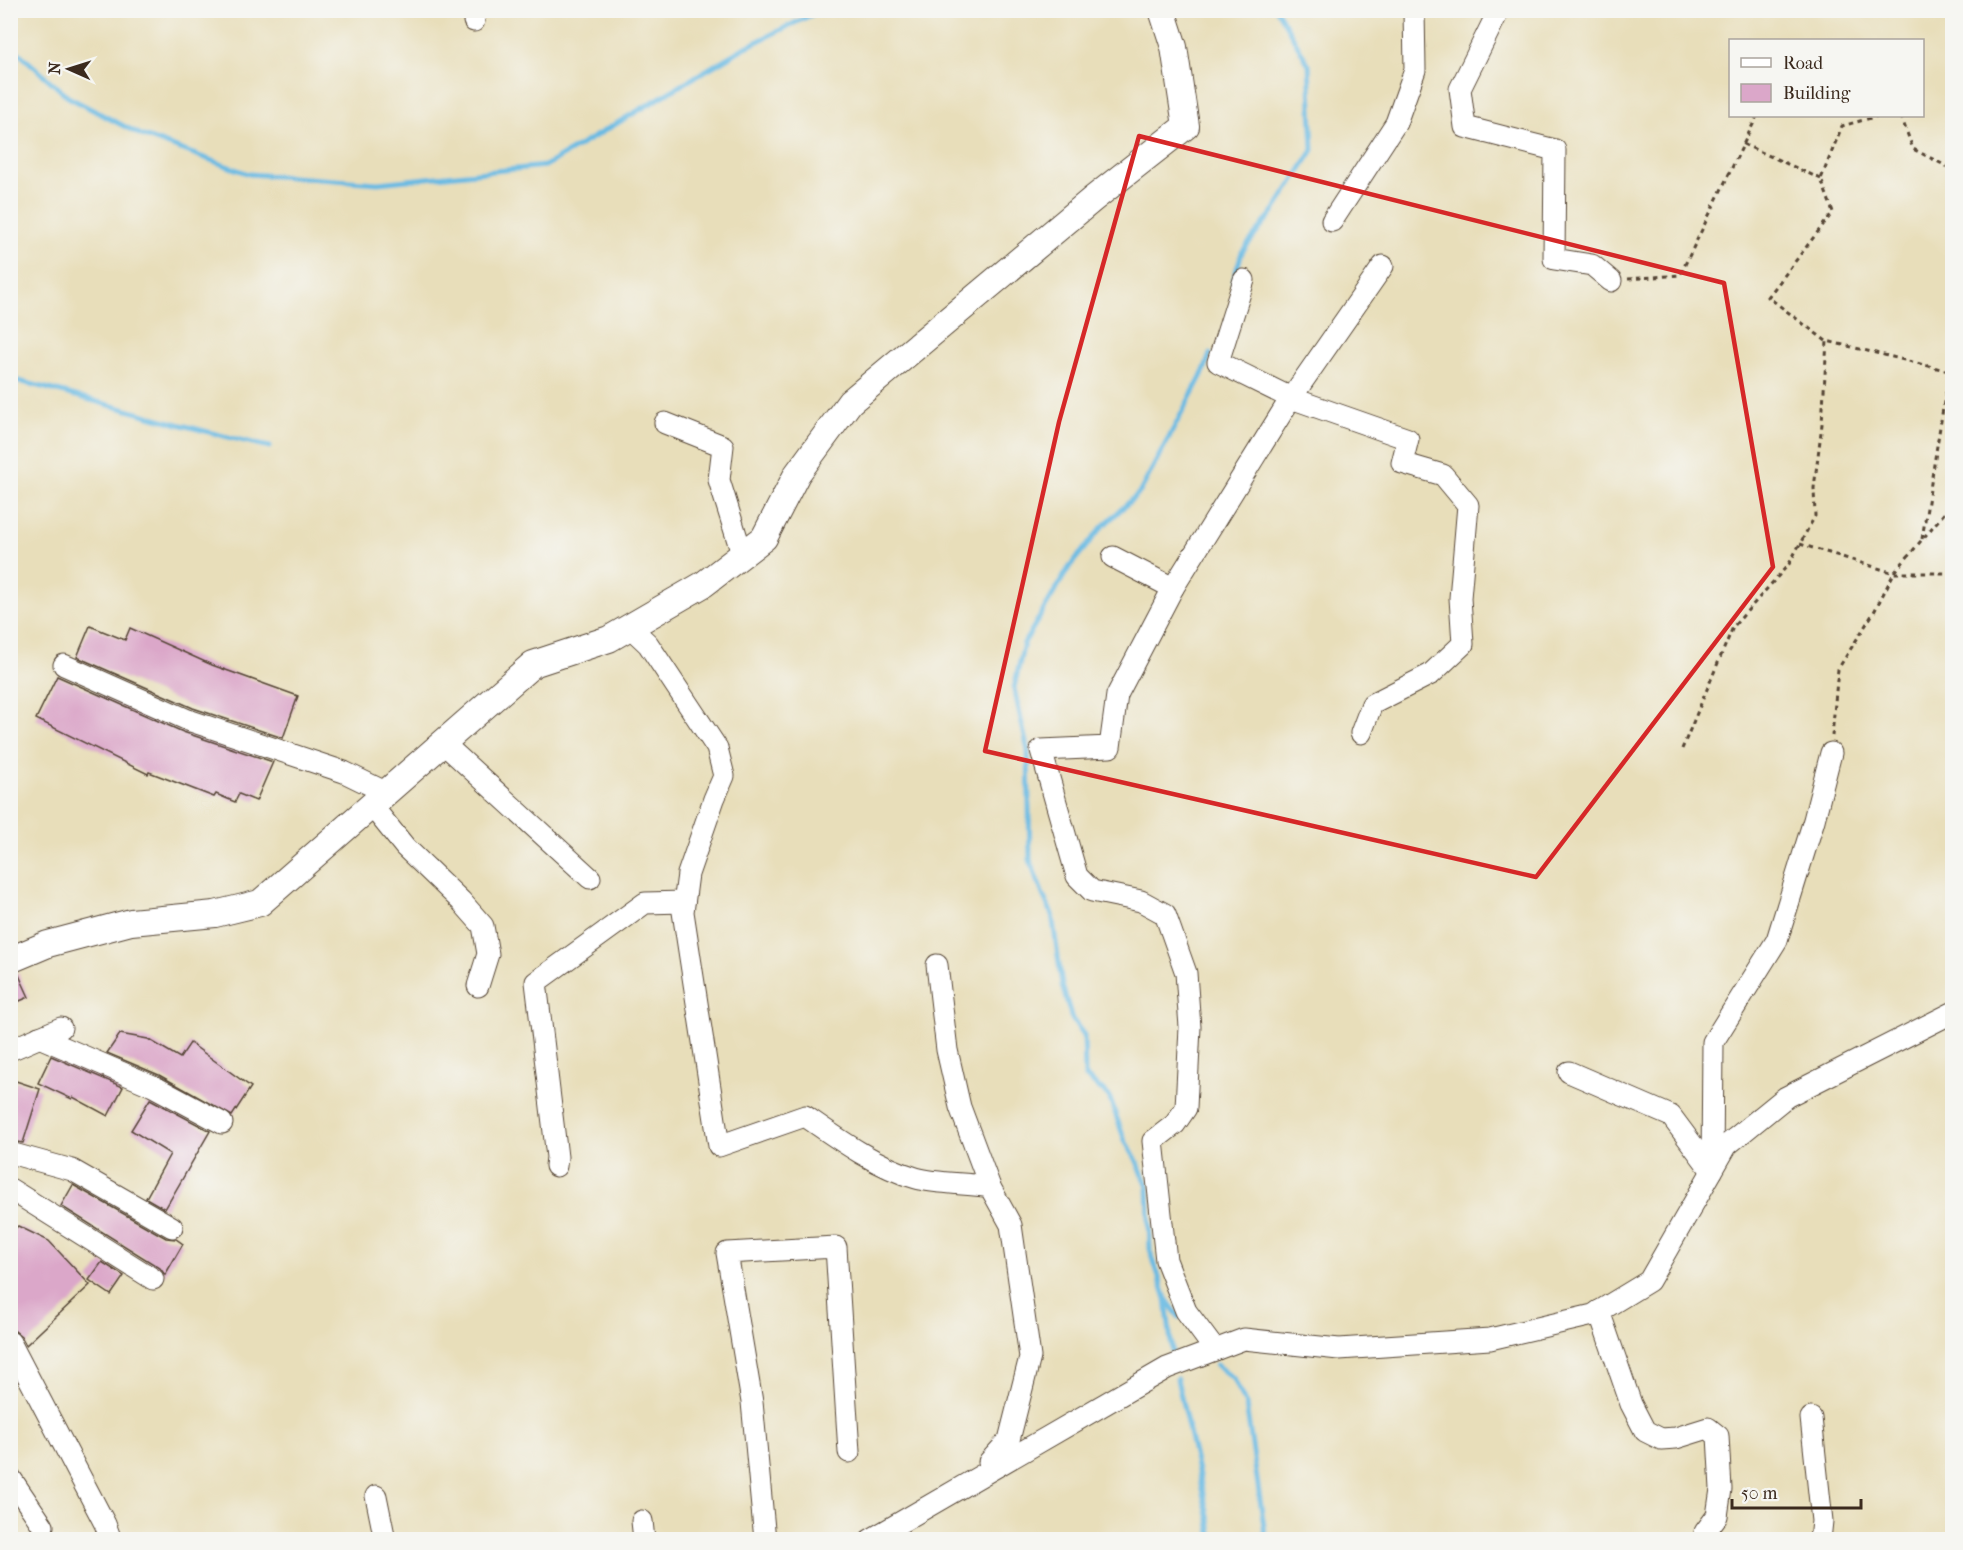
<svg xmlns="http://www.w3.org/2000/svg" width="1963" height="1550" font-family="'IM FELL French Canon',serif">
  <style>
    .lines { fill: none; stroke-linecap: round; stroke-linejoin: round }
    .stream { stroke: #67bae3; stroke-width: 5 }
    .building { fill: #dba7c9 }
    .minor-casing { stroke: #554535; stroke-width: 23 }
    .tertiary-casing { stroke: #554535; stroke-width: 28 }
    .path { stroke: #554535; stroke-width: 3; stroke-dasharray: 4.5 4.5; stroke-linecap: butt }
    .minor { stroke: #fff; stroke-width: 21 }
    .tertiary { stroke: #fff; stroke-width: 26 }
    .marked { fill: none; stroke: #d62828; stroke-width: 4.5; stroke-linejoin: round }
  </style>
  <rect width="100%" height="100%" fill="#f6f6f2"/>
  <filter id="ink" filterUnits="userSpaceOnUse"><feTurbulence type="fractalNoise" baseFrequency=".0167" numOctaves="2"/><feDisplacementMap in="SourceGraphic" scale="12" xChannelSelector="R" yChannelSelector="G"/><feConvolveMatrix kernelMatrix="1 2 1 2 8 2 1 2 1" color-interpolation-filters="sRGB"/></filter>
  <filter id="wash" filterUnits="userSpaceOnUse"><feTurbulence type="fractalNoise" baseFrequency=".008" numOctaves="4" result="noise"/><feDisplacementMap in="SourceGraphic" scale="24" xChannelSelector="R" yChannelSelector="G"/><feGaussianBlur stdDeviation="1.35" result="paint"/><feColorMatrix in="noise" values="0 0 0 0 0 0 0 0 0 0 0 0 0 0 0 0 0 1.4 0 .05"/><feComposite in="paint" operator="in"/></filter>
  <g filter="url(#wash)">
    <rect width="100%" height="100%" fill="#e8deba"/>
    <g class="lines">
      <g class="stream">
        <polyline points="10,45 68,97 141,135 249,174 378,183 545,166 742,49 821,10"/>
        <polyline points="1233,282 1242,252 1276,208 1313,150 1309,65 1277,10"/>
        <path d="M10,379C98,400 183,428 270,447"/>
        <polyline points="1167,1300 1179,1317"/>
        <polyline points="1172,1352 1166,1299 1150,1249 1148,1187 1136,1159 1125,1141 1109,1096 1085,1076 1084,1035 1072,1019 1062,985 1052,914 1043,895 1030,860 1028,751 1014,688 1024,643 1070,566 1103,526 1140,492 1204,371 1210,354"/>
        <polyline points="1216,1365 1234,1379 1246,1405 1266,1540"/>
        <polyline points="1177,1379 1209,1520 1212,1540"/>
      </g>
    </g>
    <g id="blocks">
      <g class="building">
        <polygon points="90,626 125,640 130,628 212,665 298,696 283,738 193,708 77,657"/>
        <polygon points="57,676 183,732 273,762 256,801 239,794 235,802 216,794 214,797 149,772 148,774 36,719"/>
        <polygon points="18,973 29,997 10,1005 10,975"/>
        <polygon points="120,1034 148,1039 180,1058 190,1043 251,1087 232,1116 159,1075 107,1053"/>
        <polygon points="51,1056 123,1087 108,1116 73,1097 72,1099 38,1083"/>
        <polygon points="16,1081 40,1089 23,1143 10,1141 10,1100"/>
        <polygon points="150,1099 210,1131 165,1209 146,1198 170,1154 131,1130"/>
        <polygon points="73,1185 166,1238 176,1239 183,1244 165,1275 160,1268 61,1206"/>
        <polygon points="18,1226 49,1241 90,1285 26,1345 21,1336 10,1327 10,1233"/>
        <polygon points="102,1262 124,1276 111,1295 89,1280"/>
      </g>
    </g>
  </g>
  <g filter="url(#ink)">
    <use href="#blocks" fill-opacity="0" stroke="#554535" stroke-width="1.5"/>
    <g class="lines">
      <g class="minor-casing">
        <g id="minor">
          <polyline points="1499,10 1460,89 1465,127 1555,150 1554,259 1592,265 1611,281"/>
          <polyline points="474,21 476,10"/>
          <polyline points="1332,221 1396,123 1415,70 1414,10"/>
          <polyline points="1244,280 1218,362 1291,398 1408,439 1402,463 1443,475 1468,505 1460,598 1463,644 1431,674 1372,704 1361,733"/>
          <polyline points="665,423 723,446 719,480 742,554"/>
          <polyline points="1113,557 1173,588 1117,695 1110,747 1041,750 1077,876 1092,891 1141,901 1165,914 1186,973 1190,1027 1186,1108 1175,1124 1153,1141 1166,1260 1186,1311 1215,1350"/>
          <polyline points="1173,588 1291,398 1383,266"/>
          <path d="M630,627L648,644L717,748L724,776L714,799L688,874L683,912L719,1146L805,1116C838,1139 877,1167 916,1178C937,1184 967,1183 990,1187L1011,1225L1030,1357L1009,1440L989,1462"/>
          <polyline points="64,665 188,720 344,772 387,793"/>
          <polyline points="443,743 590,878"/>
          <polyline points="372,806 405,847 461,901 483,926 488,954 478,986"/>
          <polyline points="937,965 947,1050 960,1107 990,1187"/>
          <polyline points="39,1037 153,1086 222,1123"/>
          <polyline points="10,1050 61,1028"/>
          <polyline points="1569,1072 1671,1116 1712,1171"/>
          <polyline points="10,1153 72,1170 172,1227"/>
          <polyline points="556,1166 557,1157 536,982 645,903 684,902"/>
          <polyline points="1712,1168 1713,1042 1777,940 1814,820 1831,753"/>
          <polyline points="10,1189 153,1279"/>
          <polyline points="1599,1311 1631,1404 1645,1431 1661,1439 1676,1438 1708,1428 1718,1436 1721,1489 1717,1516 1705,1532 1707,1540"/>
          <polyline points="10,1342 105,1524 111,1540"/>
          <polyline points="1811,1418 1822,1521 1820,1540"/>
          <polyline points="10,1477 43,1526"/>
          <polyline points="376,1496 385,1540"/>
          <polyline points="642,1521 644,1540"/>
          <polyline points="765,1540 752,1402 727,1253 836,1247 849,1452"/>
          <polyline points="870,1540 1167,1368 1244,1339 1339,1349 1490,1339 1593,1315 1649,1281 1727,1145 1786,1097 1952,1013"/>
        </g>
      </g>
      <g class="tertiary-casing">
        <polyline id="tertiary" points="10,960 48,944 131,922 215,914 260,903 533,664 609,639 704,584 764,538 797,474 850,402 1093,199 1186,126 1174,47 1162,10"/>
      </g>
      <g class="path">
        <polyline points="1901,116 1913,149 1952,169"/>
        <polyline points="1743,144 1821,179"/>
        <polyline points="1628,279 1680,275 1757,116"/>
        <polyline points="1826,341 1768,297 1833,212 1821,179 1842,126 1878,116"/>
        <polyline points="1800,544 1894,573 1952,573"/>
        <polyline points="1832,736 1838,669 1874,612 1894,573 1952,504"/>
        <polyline points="1682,749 1733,627 1789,564 1815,516 1814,488 1822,424 1827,341 1949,371 1922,539"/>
      </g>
      <use href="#minor" class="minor"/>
      <use href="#tertiary" class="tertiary"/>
    </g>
  </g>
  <path class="marked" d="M1139,136L1724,283L1773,567L1536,877L985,751L1059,422Z"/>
  <rect width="1963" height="1550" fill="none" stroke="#f6f6f2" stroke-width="36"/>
  <rect x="1729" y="39" width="195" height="78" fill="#f6f6f2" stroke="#aba49d" stroke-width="1.5"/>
  <rect x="1741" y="58" width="30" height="9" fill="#ffffff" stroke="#aba49d" stroke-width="1.5"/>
  <text x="1783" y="69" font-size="18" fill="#3b2a1e">Road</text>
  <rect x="1741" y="84" width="30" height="18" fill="#dba7c9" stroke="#aba49d" stroke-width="1.5"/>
  <text x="1783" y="99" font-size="18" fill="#3b2a1e">Building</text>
  <g transform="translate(69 69) rotate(273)" stroke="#f6f6f2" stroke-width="4.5" paint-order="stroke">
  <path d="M0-4.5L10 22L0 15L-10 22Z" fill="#3b2a1e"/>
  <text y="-9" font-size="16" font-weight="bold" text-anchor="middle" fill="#3b2a1e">N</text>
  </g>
  <path d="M1732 1499v9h129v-9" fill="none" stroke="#3b2a1e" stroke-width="3"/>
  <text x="1741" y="1499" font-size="18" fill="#3b2a1e" stroke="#f6f6f2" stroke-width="4.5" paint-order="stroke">50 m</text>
</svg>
